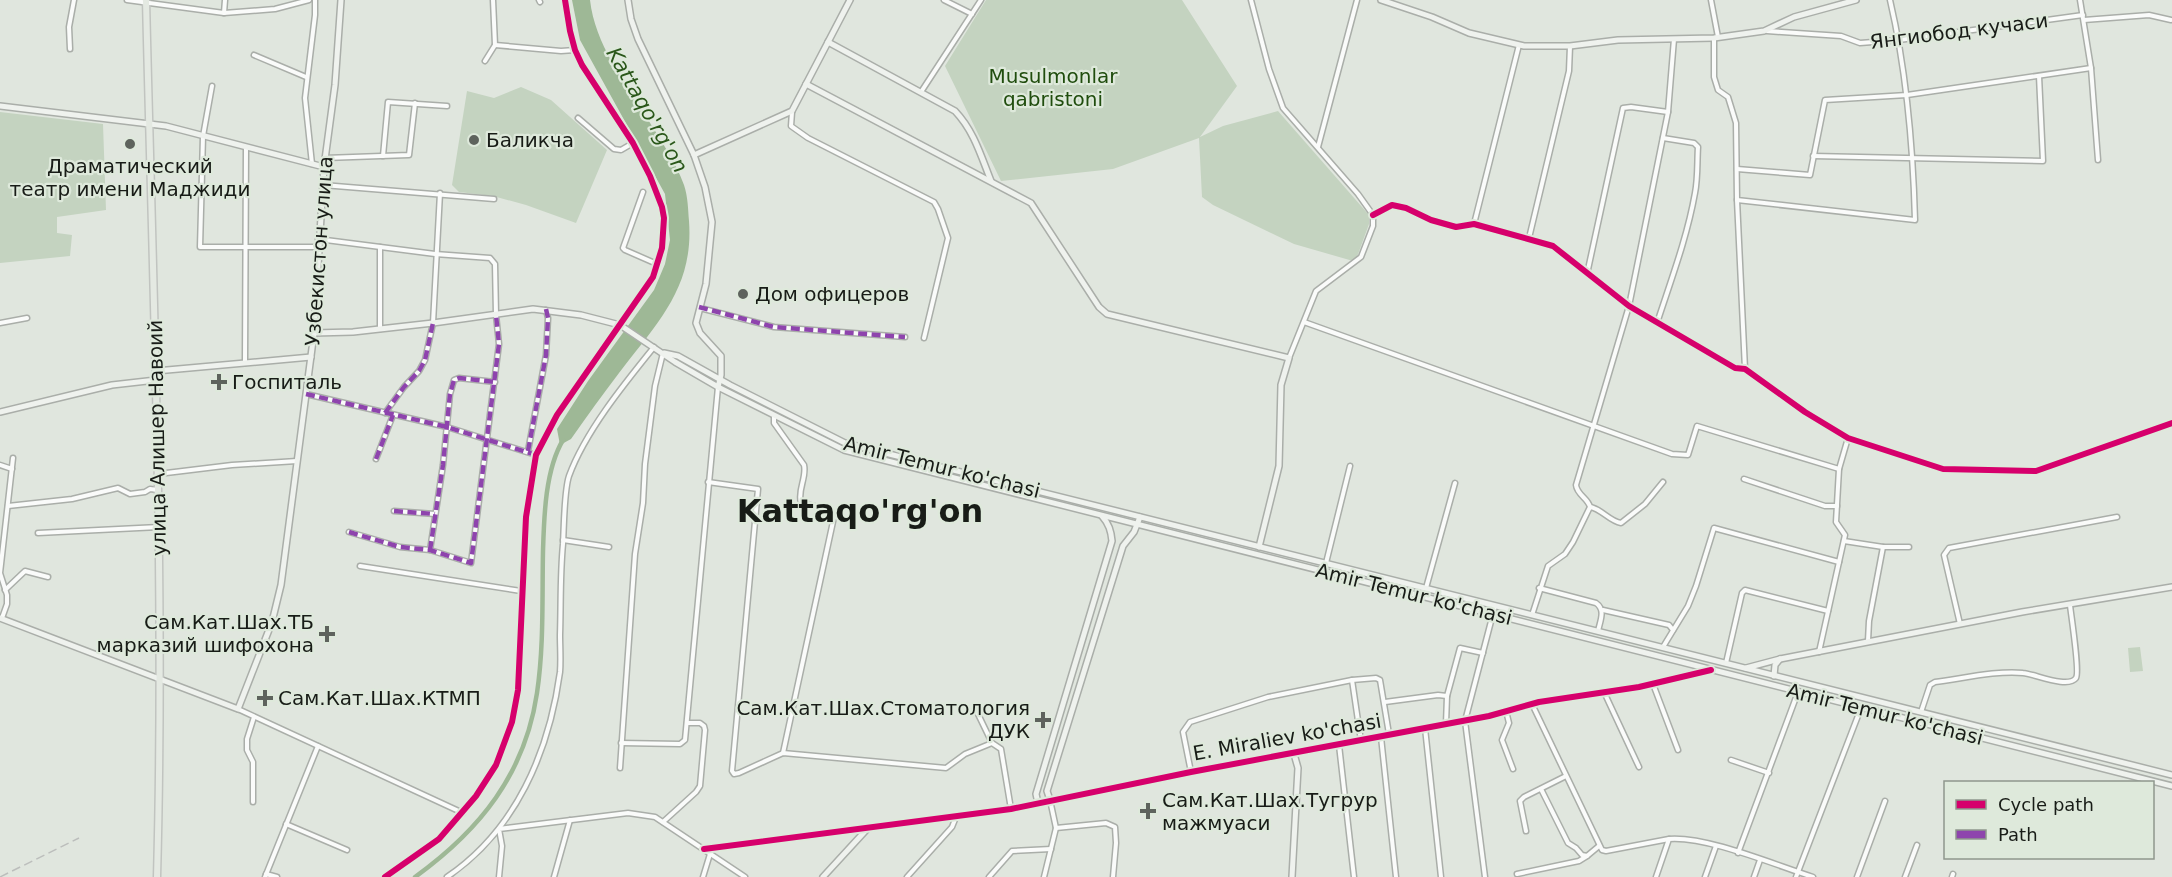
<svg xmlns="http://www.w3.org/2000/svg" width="2172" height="877" font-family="'DejaVu Sans',sans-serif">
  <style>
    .green { fill: #c4d3c0 }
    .water { fill: #9eb896 }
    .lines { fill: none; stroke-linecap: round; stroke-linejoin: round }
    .canal { stroke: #9eb896; stroke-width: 4.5 }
    .street-casing { stroke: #aaaea9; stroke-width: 7 }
    .secondary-casing { stroke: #aaaea9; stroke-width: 8 }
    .primary-casing { stroke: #c1c4c0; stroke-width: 9 }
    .street { stroke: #fafbfa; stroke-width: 4 }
    .secondary { stroke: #eff2ee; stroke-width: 5 }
    .primary { stroke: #e4e9e2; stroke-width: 6 }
    .rail { stroke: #bcbebc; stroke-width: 1.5; stroke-dasharray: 9 4.5; stroke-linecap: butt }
    .quiet { stroke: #8e44ad; stroke-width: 4.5; stroke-dasharray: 9 4.5; stroke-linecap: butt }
    .cycleway-casing { stroke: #dee9db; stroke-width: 10 }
    .cycleway { stroke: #d6006c; stroke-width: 6 }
    .poi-dot { fill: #5e635d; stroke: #dee9db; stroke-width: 2 }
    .labels { text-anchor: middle; stroke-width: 4.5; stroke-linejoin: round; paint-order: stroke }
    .street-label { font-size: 20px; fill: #181c17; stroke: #dee9db }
    .park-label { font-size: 20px; fill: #204d0e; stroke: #dee9db }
    .poi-label { font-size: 20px; fill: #181c17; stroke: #dee9db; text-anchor: start }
    .water-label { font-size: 21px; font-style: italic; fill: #2a571a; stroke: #dee9db }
    .town-label { font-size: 32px; font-weight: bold; fill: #181c17; stroke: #dee9db }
  </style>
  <rect width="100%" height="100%" fill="#e0e6de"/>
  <g class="green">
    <polygon points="986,0 1182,0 1237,86 1200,137 1223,126 1278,111 1369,215 1369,224 1357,257 1353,261 1294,244 1213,205 1202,197 1199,138 1113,169 1001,181 945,66"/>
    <polygon points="521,87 551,100 607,150 576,223 526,205 493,196 459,192 452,185 467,91 494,98"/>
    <polygon points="0,112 103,124 106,210 57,217 57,233 72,235 70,256 0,263"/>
    <polygon points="2140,647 2143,671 2130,672 2128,648"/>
  </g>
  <path class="water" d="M572,0H590C595,44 624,81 647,118C660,139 675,161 684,185C688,197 688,209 689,221C694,288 657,323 619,373C603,394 587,416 571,439L560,445L557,429L588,381L654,290L665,264L670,240L665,194L580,40Z"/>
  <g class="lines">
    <path class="canal" d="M415,877C480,830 525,774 537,693C544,646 542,598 543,551C544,518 545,470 563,440"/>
    <g class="street-casing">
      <g id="street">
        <polyline points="127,0 224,13 275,9 309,0"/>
        <polyline points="539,0 540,2"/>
        <polyline points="944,0 972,14"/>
        <polyline points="1251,0 1269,69 1283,108 1358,194 1373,215 1373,226 1361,257 1316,291 1289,358"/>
        <polyline points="1711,0 1718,37"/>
        <polyline points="2080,0 2091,68 2098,160"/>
        <polyline points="224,13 225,0"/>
        <polyline points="2084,20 2149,15 2171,20"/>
        <polyline points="1767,31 1841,36 1860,43 1899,40 2083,15"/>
        <path d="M1714,38V77L1718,90L1728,97L1736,123L1737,200L1915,220C1913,146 1907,73 1890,0"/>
        <polyline points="495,45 561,51 575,50"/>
        <polyline points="70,49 69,27 74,0"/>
        <polyline points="254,55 306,77"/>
        <polyline points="485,61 495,45 493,0"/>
        <polyline points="212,86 203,136 200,247 318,247"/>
        <polyline points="921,92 981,0"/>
        <polyline points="792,112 791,126 808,138 934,202 938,209 948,238 924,338"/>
        <polyline points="578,118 614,149 621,150 633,143"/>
        <polyline points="1318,147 1357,0"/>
        <polyline points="383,156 388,102 447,106"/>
        <polyline points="1813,156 2043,161 2039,76"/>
        <polyline points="325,158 409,155 415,103"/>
        <polyline points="312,164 305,98 315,15 315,0"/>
        <polyline points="1737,169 1810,175 1825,100 1907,95 2091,68"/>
        <polyline points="323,185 494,199"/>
        <polyline points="643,192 623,248 625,250 657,264"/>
        <polyline points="1737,200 1745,369"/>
        <polyline points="1373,215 1392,205 1406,208 1431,220 1456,227 1474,224 1553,246 1629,306 1735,368 1745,369 1805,412 1848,438 1943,469 2036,471 2172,423"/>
        <polyline points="1474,224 1519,45"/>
        <polyline points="1529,238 1569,71 1570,46"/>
        <polyline points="318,239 435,254 490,258 495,264 496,315 499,344 471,563 430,550 400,547 349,532"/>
        <polyline points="1587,274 1623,108 1631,107 1668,112"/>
        <polyline points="700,308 774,327 905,337"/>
        <polyline points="1304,322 1672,454 1688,455 1697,426 1839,469"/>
        <polyline points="0,323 27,318"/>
        <path d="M1657,323C1671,280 1687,238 1695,193C1698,178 1697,162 1698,147L1694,143L1663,138"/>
        <polyline points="380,329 380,247"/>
        <polyline points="245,363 246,147"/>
        <polyline points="306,394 447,427 536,455"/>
        <polyline points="385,413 404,387 419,371 425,360 433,323 440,193"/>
        <path d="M774,416V423L804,465C807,478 797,490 801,503L830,510L833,513L834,517L783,753"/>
        <polyline points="528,451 546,355 548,318 546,310"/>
        <polyline points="376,459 393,415"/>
        <polyline points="0,465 12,469"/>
        <polyline points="158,474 232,465 297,461"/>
        <polyline points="1744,479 1825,506 1837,506"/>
        <polyline points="708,482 758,489 732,771 734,774 739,773 783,753 946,768 965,754 992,743"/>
        <polyline points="8,506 72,499 118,488 130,494 145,492 150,489 158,490"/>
        <path d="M1590,507C1602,509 1609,521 1621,523L1645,504L1663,482"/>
        <polyline points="394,511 435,514"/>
        <polyline points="38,533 159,527"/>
        <polyline points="563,540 609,547"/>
        <polyline points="1844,541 1883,547 1909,547"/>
        <polyline points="430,550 443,465 450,394 454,380 459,378 495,382"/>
        <polyline points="1326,563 1350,466"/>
        <polyline points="360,566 521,591"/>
        <polyline points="1426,588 1455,483"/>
        <path d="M1539,588L1596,603C1606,610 1600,621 1598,631"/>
        <polyline points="5,590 25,571 48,577"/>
        <polyline points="1603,610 1669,625 1673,630"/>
        <path d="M1532,615L1548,566L1565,554L1573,542L1590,507C1588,498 1577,495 1576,485L1629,306L1668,112L1674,39"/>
        <polyline points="2,618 7,604 7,595 0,573 13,458"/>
        <polyline points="1960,624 1944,555 1949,548 2117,517"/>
        <polyline points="1868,641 1869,621 1883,547"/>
        <polyline points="1663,647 1688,606 1696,586 1714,528 1839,562"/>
        <polyline points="1819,652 1845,535 1836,522 1839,469 1848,438"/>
        <polyline points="1726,663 1742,593 1745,590 1828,611"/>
        <polyline points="1352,680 1361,741"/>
        <polyline points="1653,684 1678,750"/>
        <polyline points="1604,692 1639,767"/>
        <polyline points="1385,702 1438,695 1447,696"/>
        <polyline points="1532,704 1602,850 1606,851 1669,839"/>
        <polyline points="238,709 463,813"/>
        <polyline points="1506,711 1509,723 1502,740 1513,769"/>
        <polyline points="977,712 992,743 1001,749 1011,809"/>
        <path d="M1921,712L1930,685L1935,682C1960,679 1998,670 2023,673C2035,674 2068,689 2076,678C2080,672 2071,615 2070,605"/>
        <polyline points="1446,724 1447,696 1460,648 1483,653"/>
        <polyline points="1425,728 1441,877"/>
        <polyline points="1381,737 1396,877"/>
        <polyline points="621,743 680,744 685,740 718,387"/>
        <polyline points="1339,745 1354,877"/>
        <polyline points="1731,760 1769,773"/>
        <polyline points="620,768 635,554 643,503 645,464 655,386 663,353"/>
        <polyline points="1191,772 1183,732 1190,722 1268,697 1352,680 1376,678 1380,680 1389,734"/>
        <polyline points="1541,789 1568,843 1576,848 1582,855 1587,856 1599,846"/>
        <polyline points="253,802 253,762 247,750 247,739 254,717"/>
        <polyline points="663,822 696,792 700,786 705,730 704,726 700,723 687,723"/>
        <polyline points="286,824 347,850"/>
        <polyline points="1056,828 1106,823 1115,827 1116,843 1113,877"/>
        <polyline points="1526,831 1520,801 1524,797 1566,776"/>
        <polyline points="705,849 867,828"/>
        <polyline points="1738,853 1798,692"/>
        <polyline points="266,874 277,877"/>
        <polyline points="1517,874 1579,861 1587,856"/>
        <polyline points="265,877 318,746"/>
        <polyline points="385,877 439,839 476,796 496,765 512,722 518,690 526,517 536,455 557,415 653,277 662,248 664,218 662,207 650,176 633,143 582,65 575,50 570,31 565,0"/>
        <path d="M447,877C516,830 549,752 560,672C561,660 560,647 560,635C561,605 560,575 563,544C564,527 564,491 569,476C585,432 624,384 654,347"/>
        <polyline points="499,877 502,846 499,829 628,813 655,817 745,877"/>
        <polyline points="554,877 570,820"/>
        <polyline points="703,877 710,854"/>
        <polyline points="907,877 952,827 956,817"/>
        <polyline points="989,877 1012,851 1051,849"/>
        <polyline points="1044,877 1056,828 1050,800"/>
        <polyline points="1485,877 1465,721 1495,606"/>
        <path d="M1656,877L1669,839C1707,836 1775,865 1813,877"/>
        <polyline points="1705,877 1716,846"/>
        <polyline points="1754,877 1760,860"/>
        <polyline points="1796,877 1861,708"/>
        <polyline points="1857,877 1885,801"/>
        <polyline points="1905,877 1917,845"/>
        <polyline points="1952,877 1953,874"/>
      </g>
    </g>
    <g class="secondary-casing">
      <g id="secondary">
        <polyline points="628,0 631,19 638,39 694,155 705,187 712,222 706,284 696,323 700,333 721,356 721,375 718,387"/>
        <polyline points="1381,0 1432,17 1469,33 1524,46 1570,46 1618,40 1714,38 1764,31 1794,17 1856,0"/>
        <path d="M828,42L955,111C974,131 981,156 991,181"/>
        <polyline points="806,84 1031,203 1099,307 1107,314 1289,358 1281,385 1279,466 1259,547"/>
        <polyline points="0,106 166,126 324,167"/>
        <polyline points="694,155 792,111 850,0"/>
        <polyline points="314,333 353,332 433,323 533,309 581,315 620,325 675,362 718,387 844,450 2172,786"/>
        <polyline points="664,353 678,356 730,385 845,443 2172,775"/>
        <polyline points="156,371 311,357"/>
        <polyline points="0,412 112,385 156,380"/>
        <polyline points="0,618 238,709 272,622 281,585 314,333 324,167 335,85 341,0"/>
        <polyline points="1746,668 1780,659 2022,612 2172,587"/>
        <polyline points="1774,676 1775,665 1780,659"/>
        <polyline points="1050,800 1047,791 1123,546 1134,532 1140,517"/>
        <path d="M1038,803L1036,794L1112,541C1111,531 1109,524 1102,516"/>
        <polyline points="823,877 868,828 1011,809 1191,772 1489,716 1539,702 1639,687 1709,670"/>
        <polyline points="1292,877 1298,768 1294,754"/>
      </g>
    </g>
    <g class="primary-casing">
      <path id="primary" d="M146,0C153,292 165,585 157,877"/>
    </g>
    <use href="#street" class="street"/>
    <use href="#secondary" class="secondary"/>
    <use href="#primary" class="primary"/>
    <polyline class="rail" points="0,877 79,838"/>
    <g class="quiet">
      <polyline points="699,307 774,327 905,337"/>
      <polyline points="306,394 447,427 536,455"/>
      <polyline points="385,413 404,387 419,371 425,360 433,323"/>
      <polyline points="528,451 546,355 548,318 546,309"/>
      <polyline points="376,459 393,415"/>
      <polyline points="394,511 435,514"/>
      <polyline points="349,532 400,547 430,550 471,563 499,344 496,315"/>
      <polyline points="430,550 443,465 450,394 454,380 459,378 495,382"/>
    </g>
    <g class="cycleway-casing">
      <g id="cycleway">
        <polyline points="1373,215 1392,205 1406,208 1431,220 1456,227 1474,224 1553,246 1629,306 1735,368 1745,369 1805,412 1848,438 1943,469 2036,471 2172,423"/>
        <polyline points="704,849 1011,809 1191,772 1489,716 1539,702 1639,687 1711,670"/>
        <polyline points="385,877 439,839 476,796 496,765 512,722 518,690 526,517 536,455 557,415 653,277 662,248 664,218 662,207 650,176 633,143 582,65 575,50 570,31 565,0"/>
      </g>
    </g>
    <use href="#cycleway" class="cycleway"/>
  </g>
  <g class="poi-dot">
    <circle cx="474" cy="140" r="6"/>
    <circle cx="130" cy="144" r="6"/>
    <circle cx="743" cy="294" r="6"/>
    <path d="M216 373h6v6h6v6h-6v6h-6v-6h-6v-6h6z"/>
    <path d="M324 625h6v6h6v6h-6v6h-6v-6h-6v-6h6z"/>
    <path d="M262 689h6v6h6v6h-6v6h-6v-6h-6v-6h6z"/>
    <path d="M1040 711h6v6h6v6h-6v6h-6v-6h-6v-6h6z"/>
    <path d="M1145 802h6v6h6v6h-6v6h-6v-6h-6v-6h6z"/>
  </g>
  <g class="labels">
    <g class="street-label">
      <text transform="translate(1959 31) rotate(-7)" y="7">Янгиобод кучаси</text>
      <text transform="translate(319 251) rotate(-86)" y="7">Узбекистон улица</text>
      <text transform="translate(157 438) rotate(-91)" y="7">улица Алишер Навоий</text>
      <text transform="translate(942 467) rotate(14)" y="7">Amir Temur ko'chasi</text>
      <text transform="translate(1414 594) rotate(14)" y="7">Amir Temur ko'chasi</text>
      <text transform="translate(1885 714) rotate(14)" y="7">Amir Temur ko'chasi</text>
      <text transform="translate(1287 737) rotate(-10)" y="7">E. Miraliev ko'chasi</text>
    </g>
    <g class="park-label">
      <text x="1053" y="83">Musulmonlar<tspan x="1053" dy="23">qabristoni</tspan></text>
    </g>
    <g class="poi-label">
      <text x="486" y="147">Баликча</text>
      <text x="130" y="173" text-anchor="middle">Драматический<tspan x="130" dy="23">театр имени Маджиди</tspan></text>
      <text x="755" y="301">Дом офицеров</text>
      <text x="232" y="389">Госпиталь</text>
      <text x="314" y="629" text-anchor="end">Сам.Кат.Шах.ТБ<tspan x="314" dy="23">марказий шифохона</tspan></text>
      <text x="278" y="705">Сам.Кат.Шах.КТМП</text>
      <text x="1030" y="715" text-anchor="end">Сам.Кат.Шах.Стоматология<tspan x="1030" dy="23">ДУК</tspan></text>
      <text x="1162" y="807">Сам.Кат.Шах.Тугрур<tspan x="1162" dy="23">мажмуаси</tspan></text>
    </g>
    <g class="water-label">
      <text transform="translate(647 110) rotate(60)" y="7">Kattaqo'rg'on</text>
    </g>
    <g class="town-label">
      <text x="860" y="522">Kattaqo'rg'on</text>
    </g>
  </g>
  <rect x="1944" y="781" width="210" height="78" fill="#dee9db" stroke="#8f978d" stroke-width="1.5"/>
  <rect x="1956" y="800" width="30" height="9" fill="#d6006c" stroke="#8f978d" stroke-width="1.5"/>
  <text x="1998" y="811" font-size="18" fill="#181c17">Cycle path</text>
  <rect x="1956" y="830" width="30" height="9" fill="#8e44ad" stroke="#8f978d" stroke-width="1.5"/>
  <text x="1998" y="841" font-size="18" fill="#181c17">Path</text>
</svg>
